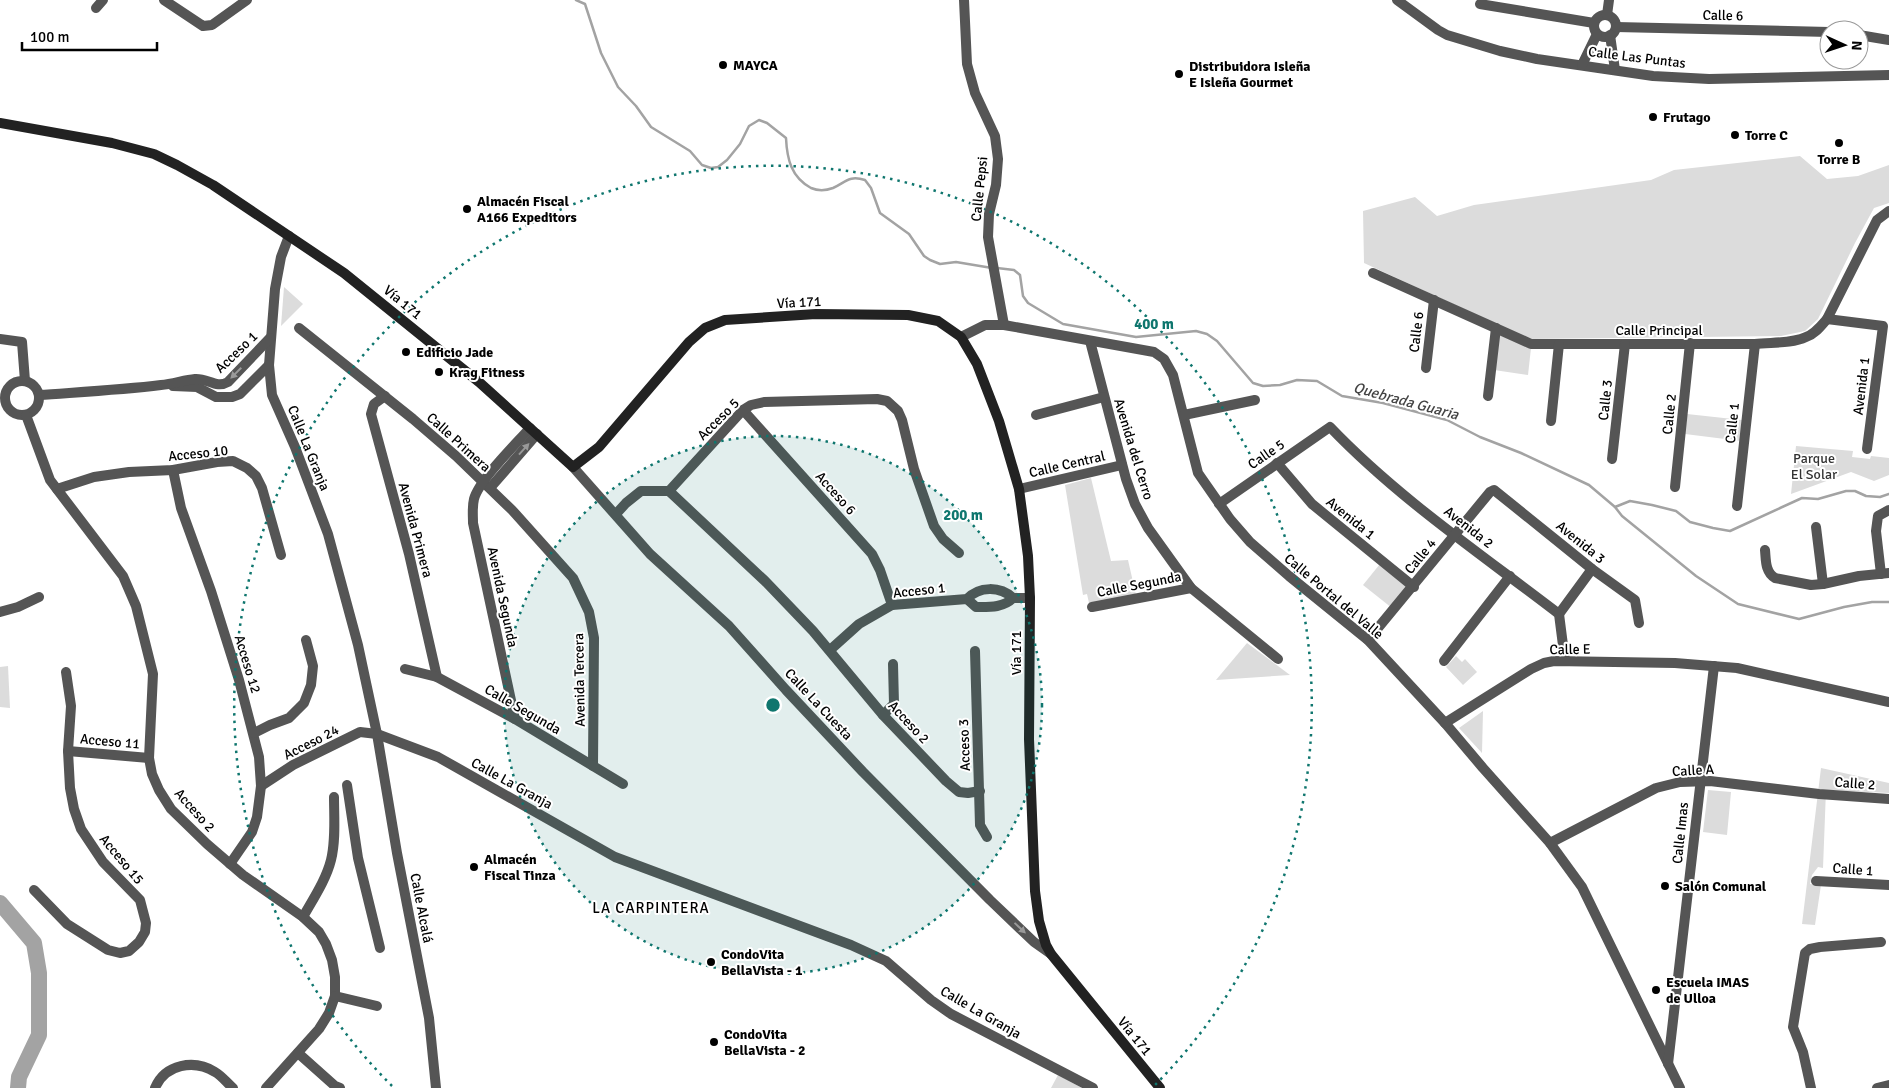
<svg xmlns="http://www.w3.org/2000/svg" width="1889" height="1088" font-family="Signika,sans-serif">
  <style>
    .green { fill: #dcdcdc }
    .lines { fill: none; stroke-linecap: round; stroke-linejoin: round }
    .stream { stroke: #a3a3a3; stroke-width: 2.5 }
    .river { stroke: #a3a3a3; stroke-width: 16 }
    .minor { stroke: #555; stroke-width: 10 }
    .secondary { stroke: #222; stroke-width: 10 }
    .oneway { fill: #999 }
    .ring { fill: none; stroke: #0f766e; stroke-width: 2.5; stroke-dasharray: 2.5 5 }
    .poi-dot { fill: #000; stroke: #fff; stroke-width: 2 }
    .labels { text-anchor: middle; stroke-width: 4; stroke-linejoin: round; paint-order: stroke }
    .street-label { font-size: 14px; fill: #000; stroke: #fff }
    .poi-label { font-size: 14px; font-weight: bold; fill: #000; stroke: #fff; text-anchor: start }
    .park-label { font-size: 14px; fill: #333; stroke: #fff }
    .water-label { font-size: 15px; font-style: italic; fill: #444; stroke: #fff }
    .neighbourhood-label { font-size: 15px; letter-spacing: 1px; fill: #000; stroke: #fff }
    .centre { fill: #0f766e; stroke: #fff; stroke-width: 2.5 }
    .ring-label { font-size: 15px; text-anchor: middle; font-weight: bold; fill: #0f766e; stroke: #fff; stroke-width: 4; stroke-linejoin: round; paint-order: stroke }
  </style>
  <rect width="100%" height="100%" fill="#fff"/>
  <g class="green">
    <polygon points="1800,156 1827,179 1858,176 1889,165 1889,203 1874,208 1855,243 1818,319 1805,331 1781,336 1529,339 1364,263 1363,211 1415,197 1437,216 1474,205 1651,180 1674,170"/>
    <polygon points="284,287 303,304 281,326"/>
    <polygon points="1499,334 1531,348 1528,375 1494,370"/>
    <polygon points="1687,414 1742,420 1741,441 1685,434"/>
    <polygon points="1796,446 1853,451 1852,457 1870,459 1871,456 1889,458 1889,475 1874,481 1851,472 1791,494"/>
    <polygon points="1091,478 1111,561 1128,560 1136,595 1089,603 1087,594 1083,595 1065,485"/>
    <polygon points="1380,564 1409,588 1392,608 1363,585"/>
    <polygon points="1247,643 1290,675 1216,680"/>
    <polygon points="1456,656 1462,662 1465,659 1477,672 1463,685 1446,667"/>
    <polygon points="8,666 10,708 0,707 0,667"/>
    <polygon points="1483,711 1482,753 1459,728"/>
    <polygon points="1821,768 1889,783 1889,793 1826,790 1823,868 1818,867 1812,875 1810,884 1821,885 1815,925 1802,924"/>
    <polygon points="1708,790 1731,792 1727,835 1703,832"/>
    <polygon points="1058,1075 1082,1088 1051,1088"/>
  </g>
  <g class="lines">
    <g class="stream">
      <path d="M576,0L585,4L601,53L618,87L636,106L651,127L690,151L702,165L711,168L718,167L727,160L740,144L749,126L759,120L767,123L786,138C787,159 791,177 811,188C818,191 825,191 833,188C846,182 849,175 865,180L871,188L880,213L909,234L924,256L930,260L940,264L956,262L992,268"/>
      <polyline points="997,268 1014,270 1020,275 1023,296 1028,303 1063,324 1136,337 1196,331 1207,334 1217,341 1253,383 1263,386 1280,385 1297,380 1317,381 1342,396 1383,403 1447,420 1480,437 1521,453 1589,485 1615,507 1622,516 1696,576 1738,604 1746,606 1799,619 1844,607 1872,602 1889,602"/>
      <polyline points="1615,507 1630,501 1652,505 1676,511 1690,522 1713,528 1730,531 1802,498 1818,499 1846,491 1855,491 1866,496 1880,497 1889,494"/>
    </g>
    <polyline class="river" points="0,903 34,943 39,973 39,1035 19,1077 18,1088"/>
    <g class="minor">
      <polyline points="164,0 203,26 212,25 247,0"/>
      <polyline points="964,0 967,64 975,93 995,136 998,159 996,185 989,214 988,237 1004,325"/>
      <polyline points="1397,0 1438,30 1447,35 1500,51 1537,59 1653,76 1709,79 1889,75"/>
      <polyline points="1480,4 1594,23"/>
      <polyline points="96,8 103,0"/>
      <circle cx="1605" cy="26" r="11"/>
      <polyline points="1607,15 1609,0"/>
      <polyline points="1616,27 1829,32"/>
      <polyline points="1610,35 1615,70"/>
      <polyline points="1859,35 1889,40"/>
      <polyline points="1582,65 1597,34"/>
      <polyline points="289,236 281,257 275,289 269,365 272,395 295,447 328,534 358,645 377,734 397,853 429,1018 436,1088"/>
      <path d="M1373,273L1531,344H1755C1771,342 1791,344 1806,337C1815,334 1821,326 1827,319L1877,220L1889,211"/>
      <polyline points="1827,319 1883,326 1867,449"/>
      <polyline points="299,328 413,419 456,456 512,510 573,578 589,612 594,638 593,766"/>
      <polyline points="961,337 985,325 1004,325 1154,352 1164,359 1173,375 1198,473 1230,519 1250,542 1289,576 1368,640 1445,723 1483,768 1550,843 1582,887 1680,1088"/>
      <polyline points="0,339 22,342 25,381"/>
      <polyline points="1090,341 1126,479 1135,504 1148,528 1191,588 1278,659"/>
      <polyline points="1426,368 1434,300"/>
      <circle cx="22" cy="398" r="17"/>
      <polyline points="173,386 197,387 216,397 232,397 240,394 269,365"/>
      <path d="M39,395C80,392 121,390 161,385C173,384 184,380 195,379C208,378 216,389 228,382L270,338"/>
      <polyline points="385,396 374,404 371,414 409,554 437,677"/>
      <polyline points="1488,396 1496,328"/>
      <polyline points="743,410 872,554 880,570 892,605"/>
      <polyline points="26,415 50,480 123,576 136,606 153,674 149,758 152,774 159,790 171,809 207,844 243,875 303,917 319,932 326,944 332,960 335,977 335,996 329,1013 319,1029 266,1088"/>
      <polyline points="1036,415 1104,397"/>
      <polyline points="1184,415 1255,400"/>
      <polyline points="1551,421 1559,344"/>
      <polyline points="1612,459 1625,344"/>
      <polyline points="1277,463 1312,504 1414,587"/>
      <polyline points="573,467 650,554 729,626 786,690 863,772 990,900 1034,942 1051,954"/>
      <polyline points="173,470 181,508 211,591 239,680 259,757 261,786 257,817 252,832 230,864"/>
      <polyline points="1675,487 1690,343"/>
      <polyline points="490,488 537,434"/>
      <polyline points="57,489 94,477 129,472 173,470 217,462 233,461 247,468 256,476 262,488 281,555"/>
      <polyline points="1019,489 1122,465"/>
      <path d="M1219,504L1330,427C1398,498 1481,554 1559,614L1565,661"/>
      <polyline points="1737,506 1755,344"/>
      <polyline points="616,514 626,503 641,491 669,491"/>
      <polyline points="1816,527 1823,584"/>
      <path d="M1765,550C1766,560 1765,572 1775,578L1811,585L1823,584L1859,576L1889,573"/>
      <polyline points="959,553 943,539 934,526 914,469 902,420 898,411 887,401 877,399 764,402 751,405 743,410 669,491 765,581 813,631 883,715 946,781 959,792 968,793 980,791"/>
      <polyline points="1881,574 1876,531 1878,516 1889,510"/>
      <path d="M967,599L976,607C989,607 1003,608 1013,598"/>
      <polyline points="1092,607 1191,588"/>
      <polyline points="0,612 18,607 39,597"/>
      <polyline points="1559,614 1592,569"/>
      <polyline points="1368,640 1490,492 1494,490 1592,569 1635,600 1639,623"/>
      <path d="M830,650L859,624L892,605L967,599C979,586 1000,586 1013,598H1030"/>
      <polyline points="975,651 980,825 987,837"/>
      <polyline points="1444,661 1510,576"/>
      <polyline points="405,669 437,677 515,719 623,784"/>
      <polyline points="883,715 894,704 893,664"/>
      <path d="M515,719L473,523C473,515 472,507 474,499C479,480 516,444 530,428"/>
      <polyline points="1445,723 1531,669 1544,663 1554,661 1675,663 1737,668 1889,702"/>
      <polyline points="254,733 270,725 289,718 304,703 311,685 313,666 306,640"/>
      <polyline points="68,751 149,758"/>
      <polyline points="347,785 358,858 380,948"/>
      <polyline points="261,786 293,765 360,732 377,734 438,757 615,857 851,945 886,961 931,1000 951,1014 1093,1088"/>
      <polyline points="1550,843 1656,788 1680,782 1710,781 1819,794 1889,799"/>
      <polyline points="1816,881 1889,885"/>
      <polyline points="34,890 67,924 108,950 120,953 129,951 139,942 145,932 146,923 140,900 103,862 81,829 74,809 70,788 68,751 71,706 66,672"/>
      <path d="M303,917C313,899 326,880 331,860C336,840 334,817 334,797"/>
      <polyline points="335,996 377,1006"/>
      <polyline points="298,1053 335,1086 340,1088"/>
      <polyline points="1668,1064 1714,666"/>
      <path d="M155,1088C165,1064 194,1059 215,1072C222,1076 227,1083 233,1088"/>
      <polyline points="1811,1088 1803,1052 1793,1027 1805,953 1810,949 1820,947 1881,942"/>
      <polyline points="1877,1088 1889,1085"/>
    </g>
    <polyline class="secondary" points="0,123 112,143 154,154 177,165 213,185 344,273 479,382 573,467 599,447 689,342 705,328 725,320 816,314 908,315 938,321 961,337 977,364 999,421 1019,489 1028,556 1030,598 1029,739 1035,891 1039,921 1046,945 1051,954 1160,1088"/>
  </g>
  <defs><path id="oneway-solid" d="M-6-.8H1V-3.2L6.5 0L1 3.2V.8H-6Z" transform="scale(1.25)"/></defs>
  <g class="oneway">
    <use href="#oneway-solid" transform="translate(236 373) rotate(135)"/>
    <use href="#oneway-solid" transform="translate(524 449) rotate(-48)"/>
    <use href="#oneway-solid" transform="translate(1020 928) rotate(43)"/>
  </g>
  <circle cx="773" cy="705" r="269" fill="#0f766e" fill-opacity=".12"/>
  <g class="ring">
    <circle cx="773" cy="705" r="269"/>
    <path d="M392 1086A539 539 0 1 1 1154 1086"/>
  </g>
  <g class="poi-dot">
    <circle cx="723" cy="65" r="5"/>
    <circle cx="1179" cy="74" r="5"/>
    <circle cx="1653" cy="117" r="5"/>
    <circle cx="1735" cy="135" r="5"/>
    <circle cx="1839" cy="143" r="5"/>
    <circle cx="467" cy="209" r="5"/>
    <circle cx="406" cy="352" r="5"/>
    <circle cx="439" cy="372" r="5"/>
    <circle cx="474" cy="867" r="5"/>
    <circle cx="1665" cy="886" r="5"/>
    <circle cx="711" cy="962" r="5"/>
    <circle cx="1656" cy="990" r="5"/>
    <circle cx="714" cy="1042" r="5"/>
  </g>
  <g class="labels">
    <g class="street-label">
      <text transform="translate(1723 15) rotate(1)" y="5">Calle 6</text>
      <text transform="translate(1637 57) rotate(7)" y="5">Calle Las Puntas</text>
      <text transform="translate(979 189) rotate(-84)" y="5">Calle Pepsi</text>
      <text transform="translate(403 302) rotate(39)" y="5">Vía 171</text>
      <text transform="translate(799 302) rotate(-3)" y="5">Vía 171</text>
      <text x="1659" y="335">Calle Principal</text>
      <text transform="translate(1416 332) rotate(-83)" y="5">Calle 6</text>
      <text transform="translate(236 352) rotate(-44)" y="5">Acceso 1</text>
      <text transform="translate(1861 386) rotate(-83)" y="5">Avenida 1</text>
      <text transform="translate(1605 400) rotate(-84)" y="5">Calle 3</text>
      <text transform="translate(1669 414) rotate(-84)" y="5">Calle 2</text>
      <text transform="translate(718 419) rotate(-45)" y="5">Acceso 5</text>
      <text transform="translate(1732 423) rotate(-84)" y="5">Calle 1</text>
      <text transform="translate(459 442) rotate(42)" y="5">Calle Primera</text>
      <text transform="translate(309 448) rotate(68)" y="5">Calle La Granja</text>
      <text transform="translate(1134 449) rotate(73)" y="5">Avenida del Cerro</text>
      <text transform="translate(198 453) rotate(-6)" y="5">Acceso 10</text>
      <text transform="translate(1266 454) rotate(-35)" y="5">Calle 5</text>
      <text transform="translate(1067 464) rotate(-13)" y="5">Calle Central</text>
      <text transform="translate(836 493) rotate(48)" y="5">Acceso 6</text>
      <text transform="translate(1351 518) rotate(39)" y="5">Avenida 1</text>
      <text transform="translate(1469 527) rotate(38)" y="5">Avenida 2</text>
      <text transform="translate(416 530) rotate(75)" y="5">Avenida Primera</text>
      <text transform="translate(1581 542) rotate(39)" y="5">Avenida 3</text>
      <text transform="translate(1420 556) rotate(-51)" y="5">Calle 4</text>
      <text transform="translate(1139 584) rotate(-11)" y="5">Calle Segunda</text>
      <text transform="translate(919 590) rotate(-6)" y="5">Acceso 1</text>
      <text transform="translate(1334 596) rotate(40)" y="5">Calle Portal del Valle</text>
      <text transform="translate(503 597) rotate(78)" y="5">Avenida Segunda</text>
      <text transform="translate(1570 649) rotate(-1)" y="5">Calle E</text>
      <text transform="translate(1016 653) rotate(-90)" y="5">Vía 171</text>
      <text transform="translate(248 664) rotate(73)" y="5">Acceso 12</text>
      <text transform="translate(579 680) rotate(-91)" y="5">Avenida Tercera</text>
      <text transform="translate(819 704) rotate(47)" y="5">Calle La Cuesta</text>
      <text transform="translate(523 709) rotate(30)" y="5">Calle Segunda</text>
      <text transform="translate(909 722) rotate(47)" y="5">Acceso 2</text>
      <text transform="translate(110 741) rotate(5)" y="5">Acceso 11</text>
      <text transform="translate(311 742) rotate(-27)" y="5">Acceso 24</text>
      <text transform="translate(964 745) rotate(-92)" y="5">Acceso 3</text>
      <text transform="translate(1693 770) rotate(-3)" y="5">Calle A</text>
      <text transform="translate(512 783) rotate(29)" y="5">Calle La Granja</text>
      <text transform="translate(1855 783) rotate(4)" y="5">Calle 2</text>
      <text transform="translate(195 810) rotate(48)" y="5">Acceso 2</text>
      <text transform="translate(1680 833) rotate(-84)" y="5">Calle Imas</text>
      <text transform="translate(122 859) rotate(50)" y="5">Acceso 15</text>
      <text transform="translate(1853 869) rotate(4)" y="5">Calle 1</text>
      <text transform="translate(422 908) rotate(79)" y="5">Calle Alcalá</text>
      <text transform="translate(981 1012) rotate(30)" y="5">Calle La Granja</text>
      <text transform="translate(1135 1036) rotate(51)" y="5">Vía 171</text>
    </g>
    <g class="poi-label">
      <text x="733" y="70">MAYCA</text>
      <text x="1189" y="71">Distribuidora Isleña<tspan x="1189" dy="16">E Isleña Gourmet</tspan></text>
      <text x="1663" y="122">Frutago</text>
      <text x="1745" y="140">Torre C</text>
      <text x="1839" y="164" text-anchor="middle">Torre B</text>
      <text x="477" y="206">Almacén Fiscal<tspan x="477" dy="16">A166 Expeditors</tspan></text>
      <text x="416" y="357">Edificio Jade</text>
      <text x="449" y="377">Krag Fitness</text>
      <text x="484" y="864">Almacén<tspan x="484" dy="16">Fiscal Tinza</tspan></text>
      <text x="1675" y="891">Salón Comunal</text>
      <text x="721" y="959">CondoVita<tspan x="721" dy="16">BellaVista - 1</tspan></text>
      <text x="1666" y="987">Escuela IMAS<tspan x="1666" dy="16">de Ulloa</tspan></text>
      <text x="724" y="1039">CondoVita<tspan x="724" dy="16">BellaVista - 2</tspan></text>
    </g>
    <g class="park-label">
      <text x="1814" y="463">Parque<tspan x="1814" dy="16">El Solar</tspan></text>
    </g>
    <g class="water-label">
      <text transform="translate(1406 401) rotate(15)" y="5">Quebrada Guaria</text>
    </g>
    <g class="neighbourhood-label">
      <text x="651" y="913">LA CARPINTERA</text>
    </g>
  </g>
  <circle cx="773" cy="705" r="8" class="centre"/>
  <g class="ring-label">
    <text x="1154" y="329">400 m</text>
    <text x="963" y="520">200 m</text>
  </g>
  <g transform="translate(1844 45) rotate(93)"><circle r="24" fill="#ffffff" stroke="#999999"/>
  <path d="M0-4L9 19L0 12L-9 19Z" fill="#000000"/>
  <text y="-8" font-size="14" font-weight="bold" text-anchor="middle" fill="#000000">N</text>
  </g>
  <path d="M22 42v8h135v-8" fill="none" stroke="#000000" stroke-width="2.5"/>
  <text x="30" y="42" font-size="15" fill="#000000" stroke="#ffffff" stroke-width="4" paint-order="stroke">100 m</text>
</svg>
